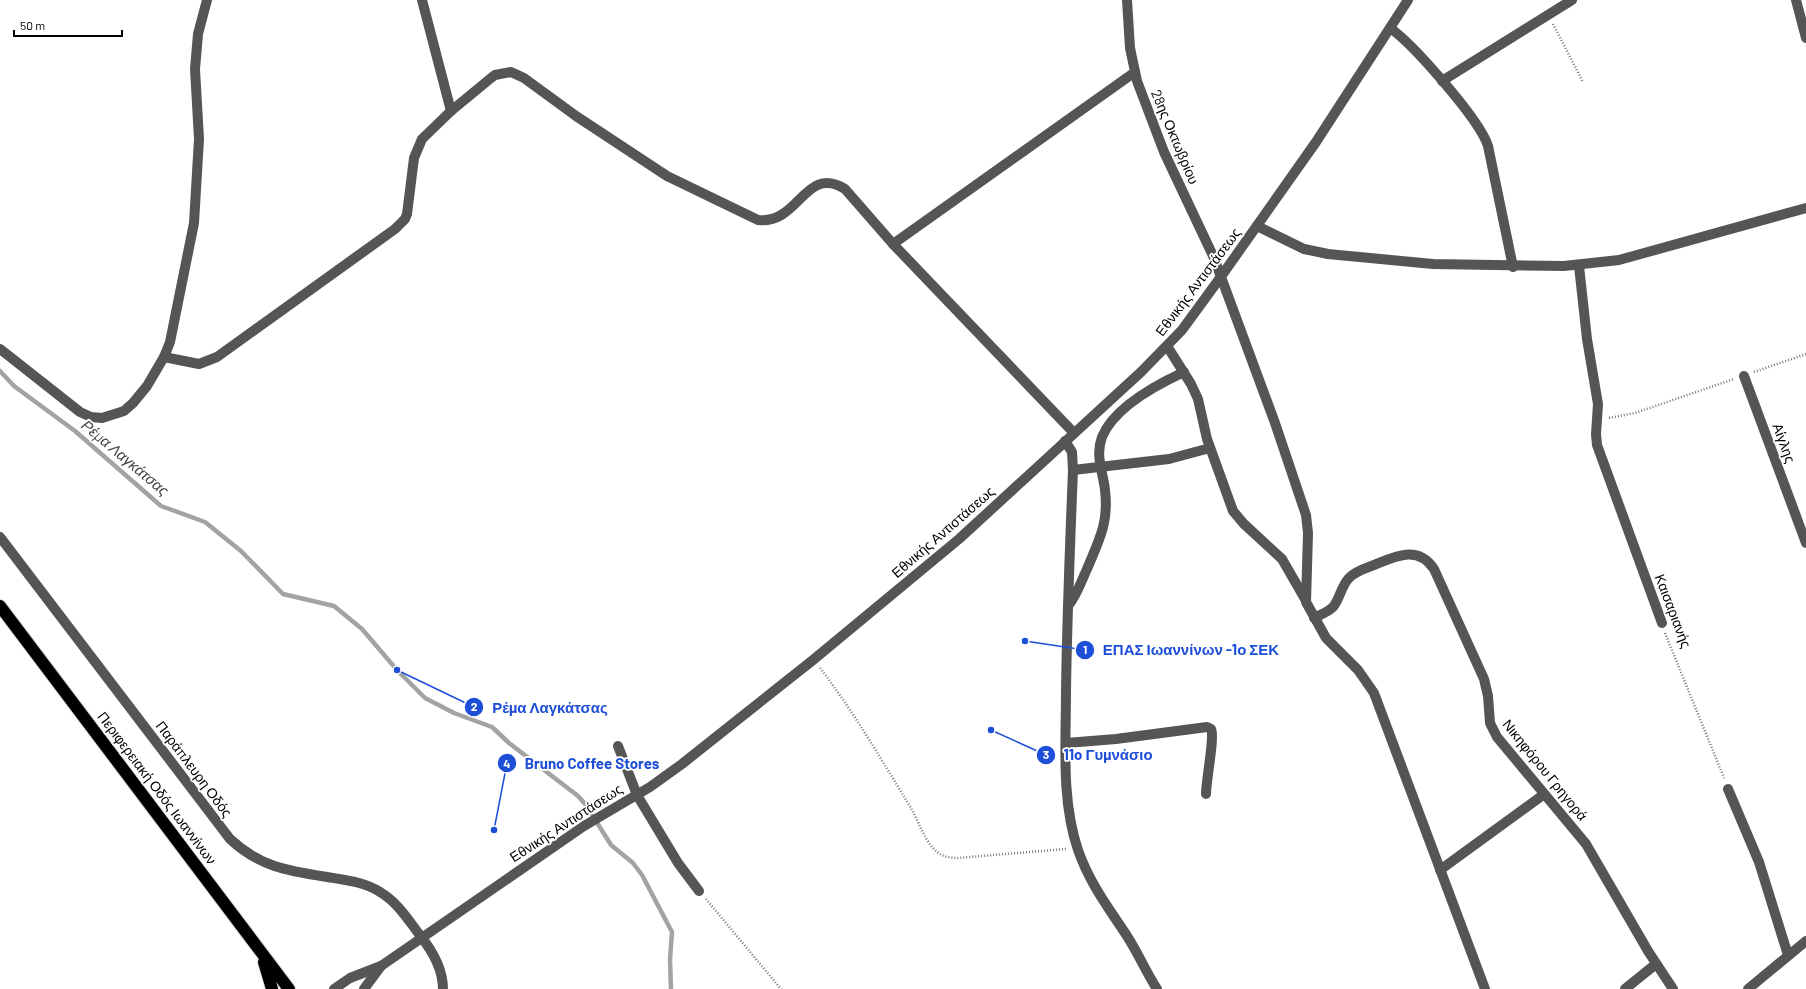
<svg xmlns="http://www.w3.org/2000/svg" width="1806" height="989" font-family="Barlow,sans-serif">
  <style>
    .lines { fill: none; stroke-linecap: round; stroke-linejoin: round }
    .stream { stroke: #a3a3a3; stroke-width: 4.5 }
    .highway-casing { stroke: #dbdbdb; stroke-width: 14 }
    .path { stroke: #777; stroke-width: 2.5; stroke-dasharray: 1 2; stroke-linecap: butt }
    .minor { stroke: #555; stroke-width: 10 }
    .highway { stroke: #000; stroke-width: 12 }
    .labels { text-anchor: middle; stroke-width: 3.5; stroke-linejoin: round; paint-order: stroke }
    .street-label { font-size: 14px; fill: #000; stroke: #fff }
    .water-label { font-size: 15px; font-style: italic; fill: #444; stroke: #fff }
    .leader { fill: none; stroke: #1d4ed8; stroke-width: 1.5 }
    .callout-dot { fill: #1d4ed8; stroke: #fff; stroke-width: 1.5 }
    .mark-label { font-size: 12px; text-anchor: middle; font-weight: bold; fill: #fff }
    .callout-label { font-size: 15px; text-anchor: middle; font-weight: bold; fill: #1d4ed8; stroke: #fff; stroke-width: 3.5; stroke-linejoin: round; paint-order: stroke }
  </style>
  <rect width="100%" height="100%" fill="#fff"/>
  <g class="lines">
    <polyline class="stream" points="0,371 14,386 75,431 161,506 205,522 241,551 283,594 334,606 362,629 397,670 425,698 454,713 492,727 509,743 578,796 586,805 611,845 633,863 642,875 672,932 670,959 671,989"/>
    <g class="highway-casing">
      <g id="highway">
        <polyline points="0,606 289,989"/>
        <polyline points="264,962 272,989"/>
      </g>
    </g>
    <g class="path">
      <polyline points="1553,24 1583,82"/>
      <polyline points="1754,372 1806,354"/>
      <polyline points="1609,418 1635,413 1734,379"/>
      <polyline points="1665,633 1724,778"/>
      <path d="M820,668C854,712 882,761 911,808C919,822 925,842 937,852C943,857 951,858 958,858L1066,849"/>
      <polyline points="706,899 781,989"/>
    </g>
    <g class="minor">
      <polyline points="422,0 451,111"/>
      <polyline points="1127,0 1130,48 1137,81 1164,152 1214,258 1275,423 1306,515 1308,533 1306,602 1326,638 1358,670 1374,693 1485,989"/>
      <polyline points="1796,0 1806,38"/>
      <path d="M1390,28C1413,44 1480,120 1488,146L1513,267"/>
      <polyline points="1442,81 1572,0"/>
      <polyline points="1257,226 1304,249 1328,254 1433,264 1564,266 1619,260 1806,208"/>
      <polyline points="1579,266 1587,339 1598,404 1596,434 1597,445 1662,623"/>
      <polyline points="1167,346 1191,384 1198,399 1207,439 1233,511 1244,524 1282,559 1305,599"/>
      <polyline points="0,349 80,412 91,417 102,418 124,411 133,403 147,386 164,357 170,342 194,223 199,139 195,69 198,34 207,0"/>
      <path d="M164,357L199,364L217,357L395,229L405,219L407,214L414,158L422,139L451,111L491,78L495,75L511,72L524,78L576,116L667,176L758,220C799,225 805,164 845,189L893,244"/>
      <polyline points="1744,376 1806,543"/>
      <polyline points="1074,433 893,244 1135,72"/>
      <path d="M1065,441L1072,452L1073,470C1070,544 1067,617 1066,691C1066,743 1061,800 1078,850C1090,884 1108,907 1127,936C1138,953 1146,972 1157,989"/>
      <polyline points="1073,470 1169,459 1210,448"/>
      <path d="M0,537L230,839C260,867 288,871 327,877C345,880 365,882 380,892C397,902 407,918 419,934C432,950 443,968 443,989"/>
      <path d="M1068,606C1077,595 1081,582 1087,569C1099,540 1109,523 1105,490C1103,472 1095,456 1102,437C1114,407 1156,385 1184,372"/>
      <path d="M1314,618C1320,615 1328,612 1333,607C1340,599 1341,586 1349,578C1355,571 1366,568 1374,565C1396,556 1418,545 1434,569L1484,679L1488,696L1490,723L1497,737L1586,844L1648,951L1673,989"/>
      <path d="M1066,743L1116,739L1207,727L1211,729C1215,737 1206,780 1206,794"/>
      <polyline points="618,746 637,795 678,863 699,891"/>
      <polyline points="1728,789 1759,862 1788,955"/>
      <polyline points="1440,870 1543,795"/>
      <polyline points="334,989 350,978 381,966 584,826 650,787 682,764 813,660 959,539 1141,372 1182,330 1220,278 1316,142 1408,0"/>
      <polyline points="364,989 381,966"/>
      <polyline points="1625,989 1656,964"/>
      <polyline points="1748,989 1806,941"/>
    </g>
    <use href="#highway" class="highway"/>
  </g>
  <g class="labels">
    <g class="street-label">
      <text transform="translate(1175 137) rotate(67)" y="5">28ης Οκτωβρίου</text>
      <text transform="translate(1198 282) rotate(-53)" y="5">Εθνικής Αντιστάσεως</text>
      <text transform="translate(1784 443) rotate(70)" y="5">Αίγλης</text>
      <text transform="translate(943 532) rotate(-41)" y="5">Εθνικής Αντιστάσεως</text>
      <text transform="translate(1673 611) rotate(69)" y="5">Καισαριανής</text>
      <text transform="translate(194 769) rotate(53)" y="5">Παράπλευρη Οδός</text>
      <text transform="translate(1545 770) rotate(51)" y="5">Νικηφόρου Γρηγορά</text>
      <text transform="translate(157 788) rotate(53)" y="5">Περιφερειακή Οδός Ιωαννίνων</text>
      <text transform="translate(566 823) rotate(-33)" y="5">Εθνικής Αντιστάσεως</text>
    </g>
    <g class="water-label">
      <text transform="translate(125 458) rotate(40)" y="5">Ρέμα Λαγκάτσας</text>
    </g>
  </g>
  <path class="leader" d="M1025 641L1085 650M397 670L474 707M991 730L1046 755M494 830L507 763"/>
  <g class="callout-dot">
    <circle cx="1025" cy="641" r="4"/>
    <circle cx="397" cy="670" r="4"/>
    <circle cx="991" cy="730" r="4"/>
    <circle cx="494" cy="830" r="4"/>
    <circle cx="1085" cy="650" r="10"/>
    <circle cx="474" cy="707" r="10"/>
    <circle cx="1046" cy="755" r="10"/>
    <circle cx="507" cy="763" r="10"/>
  </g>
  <g class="mark-label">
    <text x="1085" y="654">1</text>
    <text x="474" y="711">2</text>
    <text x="1046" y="759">3</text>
    <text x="507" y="768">4</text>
  </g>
  <g class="callout-label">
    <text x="1191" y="655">ΕΠΑΣ Ιωαννίνων -1ο ΣΕΚ</text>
    <text x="550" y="713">Ρέμα Λαγκάτσας</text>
    <text x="1108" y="760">11o Γυμνάσιο</text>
    <text x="592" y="769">Bruno Coffee Stores</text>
  </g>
  <path d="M14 30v6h108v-6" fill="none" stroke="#000000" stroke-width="2"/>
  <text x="20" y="30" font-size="12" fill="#000000" stroke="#ffffff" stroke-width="3" paint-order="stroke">50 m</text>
</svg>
